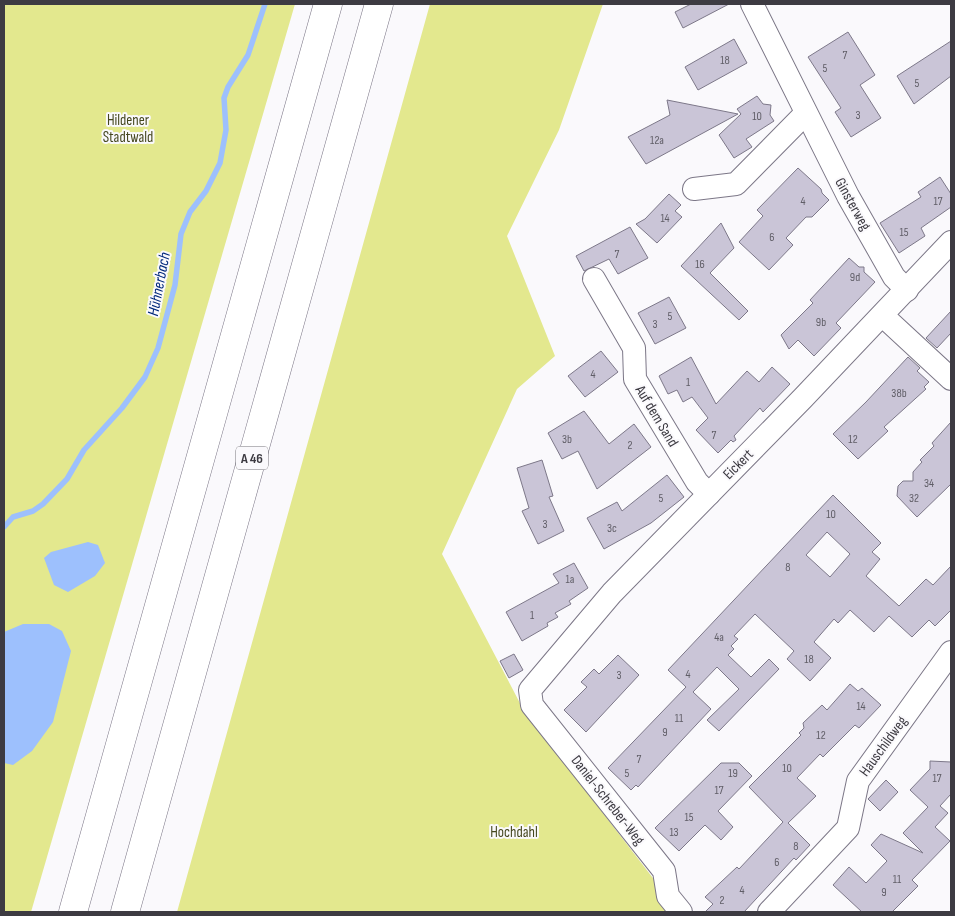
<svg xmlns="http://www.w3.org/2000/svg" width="955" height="916" font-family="'Sofia Sans Condensed',sans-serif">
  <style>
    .green { fill: #e3e88e }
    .water { fill: #9dc0fd }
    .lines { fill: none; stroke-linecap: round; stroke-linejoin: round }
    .stream { stroke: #9dc0fd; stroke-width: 5.5 }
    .building { fill: #cac5d7; stroke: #7d7889; fill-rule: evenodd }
    .street-casing { stroke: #7c7787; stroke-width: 24 }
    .highway-casing { stroke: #7c7787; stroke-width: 29 }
    .street { stroke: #fff; stroke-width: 22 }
    .highway { stroke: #fff; stroke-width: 28 }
    .labels { text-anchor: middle; stroke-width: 4; stroke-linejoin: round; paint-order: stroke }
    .number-label { font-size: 12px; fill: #605e67 }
    .shield { fill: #faf9fc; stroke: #76747a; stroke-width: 1 }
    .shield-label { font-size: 14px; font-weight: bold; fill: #3d3b42 }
    .park-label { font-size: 15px; fill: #45471f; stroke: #faf9fc }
    .street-label { font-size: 15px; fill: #3d3b42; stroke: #faf9fc }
    .water-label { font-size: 16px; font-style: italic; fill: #00287b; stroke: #faf9fc }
  </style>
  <rect width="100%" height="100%" fill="#faf9fc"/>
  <g class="green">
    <polygon points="4,4 295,4 31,912 4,912"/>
    <polygon points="430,4 603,4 559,130 507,236 555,356 517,389 442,554 523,709 679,912 177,912"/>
  </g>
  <g class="water">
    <polygon points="88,542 98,545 105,563 95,576 68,592 54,585 44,558 51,552"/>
    <polygon points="23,624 49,624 62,631 71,651 53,722 32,751 13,765 4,763 4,632"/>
  </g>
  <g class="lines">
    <polyline class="stream" points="4,527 13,517 33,511 43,504 67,479 84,450 122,408 145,377 158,348 175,285 181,234 190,212 206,191 220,163 226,130 224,98 228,87 248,55 265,4"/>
  </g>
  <g class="building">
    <polygon points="691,4 729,4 683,28 675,12"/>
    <polygon points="848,32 875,75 860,85 881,118 851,137 835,112 841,108 808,57"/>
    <polygon points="734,39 747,63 698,90 685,67"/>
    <polygon points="951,41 951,76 914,104 897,76"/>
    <polygon points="757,96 763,104 771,105 770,115 774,121 746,139 752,147 734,158 719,135 741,114 737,109"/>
    <polygon points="667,100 738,114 646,164 628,137 670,115"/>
    <polygon points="798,168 821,189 822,193 829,200 812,217 806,217 786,238 793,245 769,270 739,242 763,216 757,210"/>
    <polygon points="940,177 951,194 951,207 921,228 925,236 899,253 880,223 921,197 918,192"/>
    <polygon points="669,194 681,205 675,211 682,217 657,243 636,224 645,219"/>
    <polygon points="721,223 734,248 710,273 748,311 739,320 681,266"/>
    <polygon points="630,227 648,258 618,274 609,259 584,271 576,256"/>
    <polygon points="849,258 859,267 864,267 864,272 875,282 836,323 841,328 814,356 798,340 789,349 781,335 813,303 810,300"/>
    <polygon points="669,297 686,328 655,344 638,313"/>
    <polygon points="951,311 951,333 937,348 926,338"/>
    <polygon points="601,351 618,372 585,397 568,376"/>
    <polygon points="691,357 716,404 747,371 759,382 772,367 790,384 763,412 760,408 734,436 736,440 733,442 731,440 718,453 696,430 708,418 692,397 683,402 677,390 668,394 659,376"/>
    <polygon points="908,357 920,368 917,371 929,382 924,387 926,389 884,427 888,431 858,459 833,434 866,402"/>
    <polygon points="584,411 609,444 634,424 651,447 597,489 578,451 562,459 548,433"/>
    <polygon points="951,422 951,484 917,517 897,496 898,486 903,481 913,481 913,472 922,462 920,460 934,446 932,443"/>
    <polygon points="542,460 553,496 549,497 564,531 538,544 522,511 529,508 517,468"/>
    <polygon points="667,475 684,497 651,523 604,549 587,518 617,502 622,511"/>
    <path d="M833,495L881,543L872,552L880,559L866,576L899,606L926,579L933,585L951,566V610L935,626L929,620L912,637L889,616L874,632L850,610L838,623L834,619L814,642L831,658L810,681L787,659L794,651L755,614L734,636L738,639L731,646L734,649L728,655L751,677L769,659L779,669L719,731L707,720L739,689L717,667L693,692L711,709L638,787L636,785L631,790L608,768L686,687L668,670ZM827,532L850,554L830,577L806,555Z"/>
    <polygon points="574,563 588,588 569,601 571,604 555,613 558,617 547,623 548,626 522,641 506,612 559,583 553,574"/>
    <polygon points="514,654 523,670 509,678 500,661"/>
    <polygon points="618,655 639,675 586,732 564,710 587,687 581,682 594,669 599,674"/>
    <polygon points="850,684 858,691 862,688 881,705 859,728 855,725 823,757 820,754 797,778 816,796 788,823 810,845 796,860 794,858 744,912 705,912 713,904 705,897 737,867 739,869 783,822 749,787 801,735 799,733 804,728 803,723 822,705 827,710"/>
    <polygon points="930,761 951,762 951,794 940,806 948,813 935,827 950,841 912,880 918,886 892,912 862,912 833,885 849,867 866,883 887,861 871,845 881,834 923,853 903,833 928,807 910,790 930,769"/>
    <polygon points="721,763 739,763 752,776 718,811 733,827 721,840 705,825 679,851 655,828"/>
    <polygon points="886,780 898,792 880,811 868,799"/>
  </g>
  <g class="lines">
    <g class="street-casing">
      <g id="street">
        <polyline points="752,4 848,196 894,277 907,290"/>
        <polyline points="694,189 736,184 805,114"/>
        <polyline points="594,279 634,348 635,379 697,482 709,494"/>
        <polyline points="883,316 951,379"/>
        <polyline points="681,912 668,896 664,871 532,705 530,690 612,593 803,398 951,242"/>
        <polyline points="769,912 848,828 858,781 951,652"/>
      </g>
    </g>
    <g class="highway-casing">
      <g id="highway">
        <polyline points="73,912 328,4"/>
        <polyline points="125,912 379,4"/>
      </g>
    </g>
    <use href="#street" class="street"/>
    <use href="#highway" class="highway"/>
  </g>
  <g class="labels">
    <g class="number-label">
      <text x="845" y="59">7</text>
      <text x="725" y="64">18</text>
      <text x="825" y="72">5</text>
      <text x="917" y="87">5</text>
      <text x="858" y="119">3</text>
      <text x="757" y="120">10</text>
      <text x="657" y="144">12a</text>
      <text x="803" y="205">4</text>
      <text x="938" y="205">17</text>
      <text x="665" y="222">14</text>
      <text x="904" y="236">15</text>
      <text x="772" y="241">6</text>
      <text x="617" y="258">7</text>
      <text x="700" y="268">16</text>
      <text x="855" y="281">9d</text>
      <text x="670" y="320">5</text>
      <text x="821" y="326">9b</text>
      <text x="655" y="328">3</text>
      <text x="593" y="378">4</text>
      <text x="688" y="386">1</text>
      <text x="899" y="397">38b</text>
      <text x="714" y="439">7</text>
      <text x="567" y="443">3b</text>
      <text x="853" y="443">12</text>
      <text x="630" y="449">2</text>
      <text x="929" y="487">34</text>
      <text x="661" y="502">5</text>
      <text x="914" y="502">32</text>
      <text x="831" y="518">10</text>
      <text x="545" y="528">3</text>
      <text x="612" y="532">3c</text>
      <text x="788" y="571">8</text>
      <text x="570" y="583">1a</text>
      <text x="532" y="619">1</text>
      <text x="719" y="641">4a</text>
      <text x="809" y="663">18</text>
      <text x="688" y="678">4</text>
      <text x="619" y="679">3</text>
      <text x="861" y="710">14</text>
      <text x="679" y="722">11</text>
      <text x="665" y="736">9</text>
      <text x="821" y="739">12</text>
      <text x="639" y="763">7</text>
      <text x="787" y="772">10</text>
      <text x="627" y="777">5</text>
      <text x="733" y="777">19</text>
      <text x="937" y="782">17</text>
      <text x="719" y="794">17</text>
      <text x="689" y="821">15</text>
      <text x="674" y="836">13</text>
      <text x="796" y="850">8</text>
      <text x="777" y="866">6</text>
      <text x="897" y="883">11</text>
      <text x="742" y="894">4</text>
      <text x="884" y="896">9</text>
      <text x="722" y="904">2</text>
    </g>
    <rect class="shield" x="236" y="446.5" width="32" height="23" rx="4"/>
    <g class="shield-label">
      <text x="252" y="463">A 46</text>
    </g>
    <g class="park-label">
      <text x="128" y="125">Hildener<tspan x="128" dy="17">Stadtwald</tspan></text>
      <text x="514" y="837">Hochdahl</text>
    </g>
    <g class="street-label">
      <text transform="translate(853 204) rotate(61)" y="5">Ginsterweg</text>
      <text transform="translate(657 416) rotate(59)" y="5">Auf dem Sand</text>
      <text transform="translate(738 464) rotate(-45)" y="5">Eickert</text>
      <text transform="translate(883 746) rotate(-54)" y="5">Hauschildweg</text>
      <text transform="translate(608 800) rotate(52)" y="5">Daniel-Schreber-Weg</text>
    </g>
    <g class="water-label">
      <text transform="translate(158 284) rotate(-79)" y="6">Hühnerbach</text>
    </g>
  </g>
  <rect width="955" height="916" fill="none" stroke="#3d3b42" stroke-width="10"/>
</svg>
